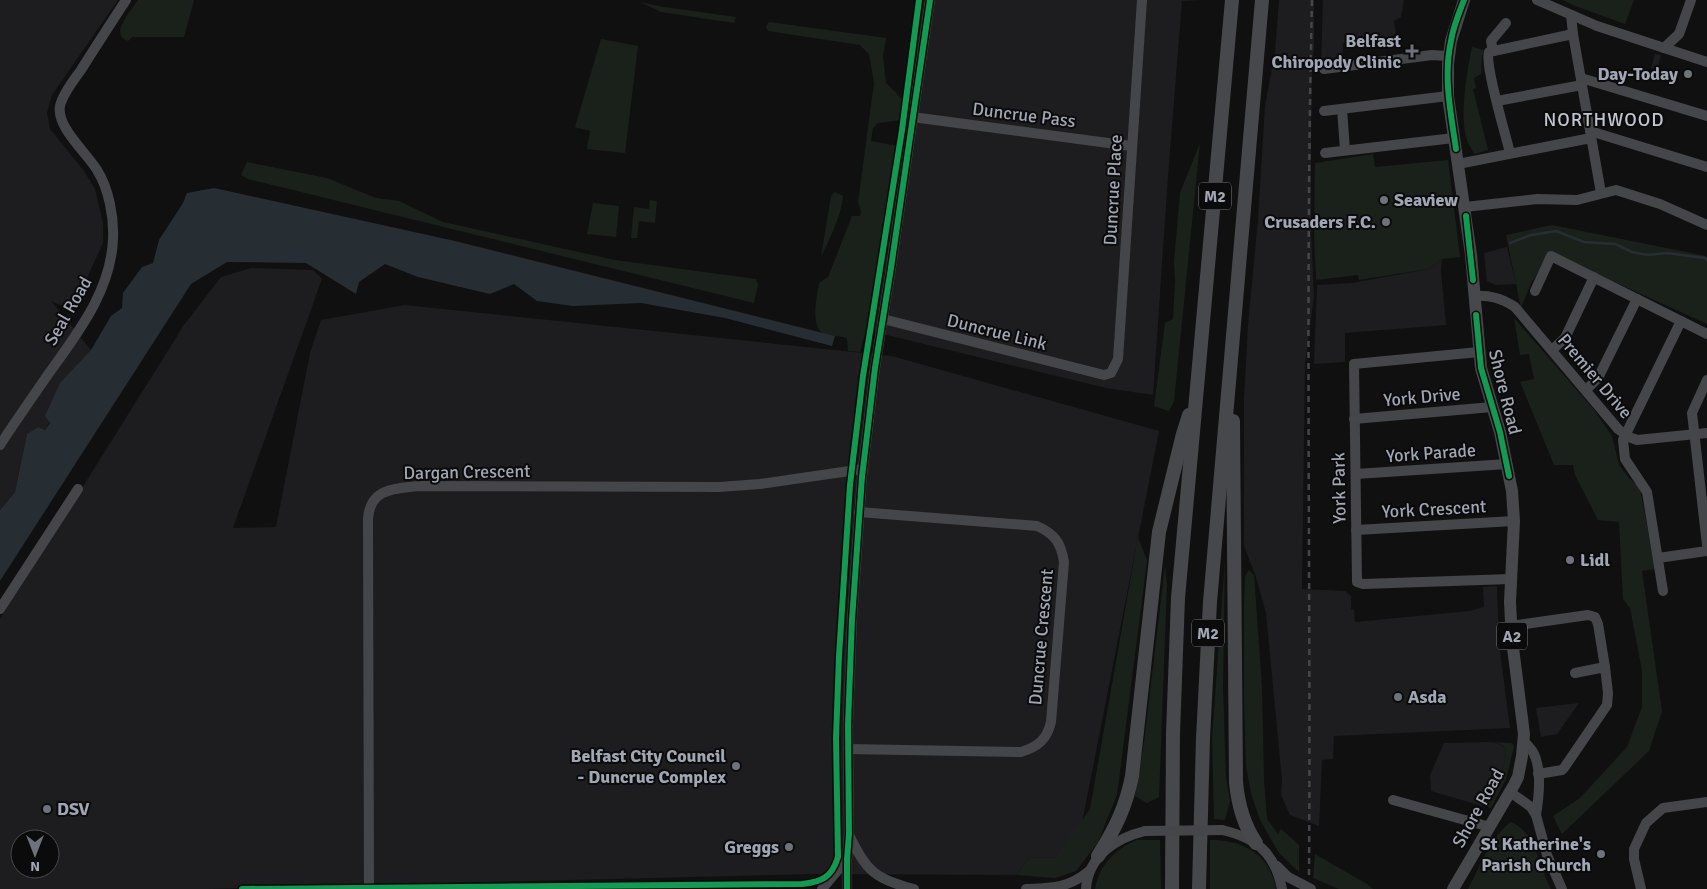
<svg xmlns="http://www.w3.org/2000/svg" width="1707" height="889" font-family="Signika,sans-serif">
  <style>
    .built { fill: #1d1d1f; fill-rule: evenodd }
    .green { fill: #1a211b }
    .water { fill: #262e34 }
    .lines { fill: none; stroke-linecap: round; stroke-linejoin: round }
    .stream { stroke: #262e34; stroke-width: 2.5 }
    .minor { stroke: #444649; stroke-width: 10 }
    .major { stroke: #46484b; stroke-width: 12 }
    .highway { stroke: #47484b; stroke-width: 14 }
    .rail { stroke: #45464a; stroke-width: 2.5; stroke-dasharray: 6 5; stroke-linecap: butt }
    .minor-bridge { stroke: #444649; stroke-width: 10 }
    .cycleway-casing { stroke: #0b0b0c; stroke-width: 9 }
    .cycleway { stroke: #139951; stroke-width: 6 }
    .poi-dot { fill: #6e727a; stroke: #0b0b0c; stroke-width: 2 }
    .labels { text-anchor: middle; stroke-width: 4; stroke-linejoin: round; paint-order: stroke }
    .shield { fill: #0b0b0c; stroke: #737881; stroke-width: 1 }
    .shield-label { font-size: 16px; font-weight: bold; fill: #a0a6b3 }
    .poi-label { font-size: 18px; font-weight: bold; fill: #a0a6b3; stroke: #0b0b0c; text-anchor: end }
    .street-label { font-size: 18px; fill: #a0a6b3; stroke: #0b0b0c }
    .neighbourhood-label { font-size: 19px; letter-spacing: 1px; fill: #c1c5cf; stroke: #0b0b0c }
  </style>
  <rect width="100%" height="100%" fill="#101011"/>
  <g class="built">
    <polygon points="0,0 118,0 52,95 47,113 50,129 84,171 95,189 103,223 103,243 72,310 51,301 91,350 45,430 38,427 27,434 15,492 0,510"/>
    <polygon points="917,0 1203,0 1182,1 1168,176 1153,395 1106,388 866,330 902,120 903,100"/>
    <polygon points="1279,0 1314,0 1314,49 1312,64 1311,141 1311,229 1314,296 1305,364 1302,589 1345,591 1351,596 1351,609 1354,610 1355,622 1469,611 1484,607 1483,587 1497,586 1499,644 1510,728 1334,736 1333,759 1322,760 1319,826 1290,815 1281,795 1282,780 1266,613 1255,574 1244,546 1244,398 1248,325 1258,219 1265,106 1275,52"/>
    <polygon points="1323,0 1404,0 1401,17 1394,21 1396,36 1343,43 1342,62 1321,64"/>
    <polygon points="1655,54 1661,55 1657,70 1651,68"/>
    <polygon points="1507,247 1516,284 1496,285 1487,281 1484,253"/>
    <polygon points="1442,259 1441,272 1446,325 1345,333 1345,362 1314,364 1317,285 1352,283 1428,269"/>
    <path d="M251,268L313,270L322,279L233,528L276,527L310,353L321,320L405,305L892,356L1159,431L1082,823L1055,858L1029,857L1017,875L810,874L209,889H0V619L184,325L221,277ZM20,839H50V869H20Z"/>
    <polygon points="1579,703 1557,734 1541,737 1536,708"/>
    <polygon points="1490,742 1499,744 1505,748 1506,752 1504,765 1491,802 1482,806 1431,791 1430,775 1444,743"/>
  </g>
  <g class="green">
    <path d="M138,0H194L184,37H132L128,41C108,34 132,10 138,0Z"/>
    <polygon points="1563,0 1634,0 1625,24 1573,5"/>
    <polygon points="640,2 664,7 736,17 734,23 661,12"/>
    <path d="M769,22L886,38L883,56L886,83L903,100L902,120L878,123L873,128L871,141L897,146L866,330L860,352L848,351L847,338C839,336 829,336 823,333C810,326 817,295 819,283L828,277L852,216H860L861,212L858,202L874,83L869,54L860,45L768,31L766,27Z"/>
    <polygon points="601,39 638,46 625,153 587,149 590,131 575,127"/>
    <path d="M1472,47L1484,50L1482,56L1481,74L1474,78L1476,88L1473,89L1488,150L1474,154C1472,149 1469,145 1467,140C1459,116 1467,71 1472,47Z"/>
    <polygon points="1200,143 1174,401 1169,411 1154,406 1165,323 1173,319 1175,281 1174,261 1180,193"/>
    <polygon points="1373,154 1375,167 1448,160 1460,257 1442,259 1428,269 1359,280 1358,275 1316,280 1314,233 1315,163"/>
    <polygon points="247,162 327,178 376,198 399,201 443,222 615,260 756,279 758,285 754,303 248,179 241,175"/>
    <path d="M835,192L843,196C841,218 830,237 821,257L831,196Z"/>
    <polygon points="650,200 657,201 655,223 639,221 637,238 631,238 634,207 649,209"/>
    <polygon points="593,203 619,206 616,237 587,234"/>
    <polygon points="1552,225 1706,256 1707,257 1707,324 1551,253 1531,283 1521,308 1506,235"/>
    <polygon points="1514,318 1595,411 1612,436 1619,465 1629,478 1640,488 1655,569 1642,571 1662,711 1649,751 1562,834 1553,816 1580,798 1627,747 1642,707 1642,671 1630,608 1623,599 1619,522 1598,520 1575,475 1573,465 1554,465 1520,382 1534,379 1529,354 1520,355"/>
    <polygon points="1138,537 1147,561 1117,795 1098,842 1076,871 1055,878 1017,875 1029,857 1055,858 1090,809"/>
    <polygon points="1225,559 1223,687 1226,778 1230,801 1225,820 1214,819 1212,738"/>
    <polygon points="1165,566 1167,585 1159,797 1147,803 1135,796 1144,742"/>
    <polygon points="1249,570 1254,575 1262,687 1264,780 1267,819 1278,834 1281,829 1299,845 1299,872 1279,853 1260,820 1251,793 1246,766 1244,702 1244,605 1245,576"/>
    <path d="M1490,742L1512,743L1514,747L1506,779L1491,808L1484,806C1485,805 1490,803 1491,802C1496,795 1509,754 1505,748C1501,743 1495,743 1490,742Z"/>
    <path d="M1511,822C1538,834 1538,866 1551,889H1468C1479,869 1492,834 1511,822Z"/>
    <path d="M1137,840H1160L1161,889H1095C1099,865 1115,849 1137,840Z"/>
    <path d="M1210,840C1243,840 1270,854 1276,889H1210Z"/>
    <polygon points="1315,854 1367,884 1373,889 1339,889 1313,878"/>
  </g>
  <polygon class="water" points="214,188 455,241 835,336 832,346 725,318 641,303 573,306 537,301 514,284 490,294 418,277 385,264 359,282 356,294 306,263 227,262 191,284 0,581 0,510 15,492 27,434 38,427 45,430 50,423 45,416 60,383 91,350 111,316 122,308 123,293 142,267 153,263 159,240 183,203 187,193"/>
  <g class="lines">
    <polyline class="stream" points="1510,243 1531,235 1556,231 1584,242 1615,244 1632,252 1648,255 1667,253 1705,258 1707,260"/>
    <g class="minor">
      <polyline points="1537,0 1597,26 1707,62"/>
      <polyline points="1571,15 1573,34 1601,193"/>
      <polyline points="1664,48 1679,34 1691,0"/>
      <polyline points="1493,51 1491,41 1506,23"/>
      <polyline points="1324,69 1432,55 1448,56"/>
      <polyline points="1581,78 1707,116"/>
      <polyline points="1497,101 1582,85"/>
      <polyline points="1342,109 1345,150"/>
      <polyline points="1324,111 1448,96"/>
      <polyline points="912,117 1131,146"/>
      <polyline points="1590,131 1707,167"/>
      <polyline points="1325,153 1454,138"/>
      <path d="M1510,153C1506,136 1484,63 1489,52L1573,34"/>
      <polyline points="1458,164 1591,138"/>
      <polyline points="1465,207 1537,199 1577,200 1616,190 1660,204 1707,225"/>
      <polyline points="1535,291 1551,256 1707,334"/>
      <path d="M1474,296C1490,295 1501,298 1515,307L1618,429L1629,437L1637,440L1707,433"/>
      <polyline points="883,319 1104,375 1111,373 1118,359 1142,0"/>
      <polyline points="1552,350 1565,338 1594,277"/>
      <polyline points="1479,352 1354,364 1357,582 1363,584 1511,579"/>
      <polyline points="1707,380 1692,413 1707,545"/>
      <polyline points="1586,390 1598,378 1637,299"/>
      <polyline points="1354,419 1492,407"/>
      <path d="M0,445C15,422 31,399 47,376C76,335 111,292 113,239C114,217 109,189 97,170C87,153 56,127 60,106C63,93 74,80 81,70C96,46 111,23 126,0"/>
      <polyline points="1356,474 1507,464"/>
      <polyline points="1356,530 1514,521"/>
      <polyline points="1658,558 1707,551"/>
      <polyline points="1663,591 1647,492 1625,459 1623,440 1681,321"/>
      <polyline points="0,609 78,489"/>
      <polyline points="1511,626 1588,615 1595,617 1598,624 1605,667"/>
      <path d="M1524,741C1527,745 1532,749 1534,754C1542,771 1539,797 1536,815"/>
      <path d="M848,749L1021,752C1037,747 1047,740 1051,722L1064,562C1061,543 1055,534 1037,526L859,512"/>
      <polyline points="1538,774 1562,770 1564,768 1607,705 1608,693 1605,667 1575,673"/>
      <polyline points="1510,792 1531,807 1536,815 1547,855 1562,889"/>
      <polyline points="1393,800 1490,827"/>
      <path d="M1222,830C1257,838 1275,853 1282,889"/>
      <path d="M849,835C867,871 874,879 914,889"/>
      <polyline points="1277,866 1288,877 1311,889"/>
      <path d="M369,889L368,519C370,488 394,489 419,486L719,487L760,484L863,469"/>
      <polyline points="822,889 847,859"/>
      <polyline points="847,889 847,859 849,834 848,725 852,620 862,477 875,368 891,268 930,0"/>
      <path d="M1026,889C1052,888 1069,888 1089,871"/>
      <path d="M1086,889C1088,856 1116,838 1145,831"/>
      <polyline points="1641,889 1634,859 1634,849 1646,823 1663,808 1707,802"/>
    </g>
    <polyline class="major" points="1453,889 1514,785 1518,777 1522,756 1524,734 1512,640 1510,602 1514,521 1512,491 1500,432 1481,368 1471,255 1448,96 1448,64 1451,41 1464,0"/>
    <g class="highway">
      <path d="M1233,421L1236,782C1238,804 1243,824 1256,843"/>
      <path d="M1098,856C1115,829 1126,807 1132,776L1159,532L1183,434L1189,415"/>
      <polyline points="1172,889 1173,733 1178,598 1232,0"/>
      <polyline points="1199,889 1203,738 1210,602 1262,0"/>
    </g>
    <path class="rail" d="M1309,875C1311,583 1305,292 1312,0"/>
    <polyline class="minor-bridge" points="1145,831 1222,830"/>
    <g class="cycleway-casing">
      <g id="cycleway">
        <path d="M1456,149C1451,114 1443,77 1451,41C1453,27 1459,13 1464,0"/>
        <polyline points="1466,216 1473,280"/>
        <polyline points="1476,315 1481,368 1500,432 1509,476"/>
        <path d="M242,889L802,884C822,882 832,877 838,857L836,738L839,656L850,485L863,376L902,130L919,0"/>
        <polyline points="847,889 847,859 849,834 848,725 852,620 862,477 875,368 891,268 930,0"/>
      </g>
    </g>
    <use href="#cycleway" class="cycleway"/>
  </g>
  <g class="poi-dot">
    <path d="M1409.5 43.5h5v5h5v5h-5v5h-5v-5h-5v-5h5z"/>
    <circle cx="1688" cy="74" r="5"/>
    <circle cx="1384" cy="200" r="5"/>
    <circle cx="1386" cy="222" r="5"/>
    <circle cx="1570" cy="560" r="5"/>
    <circle cx="1398" cy="697" r="5"/>
    <circle cx="736" cy="766" r="5"/>
    <circle cx="47" cy="809" r="5"/>
    <circle cx="789" cy="847" r="5"/>
    <circle cx="1601" cy="854" r="5"/>
  </g>
  <g class="labels">
    <g class="shield">
      <rect x="1199" y="182.5" width="32" height="27" rx="4"/>
      <rect x="1192" y="619.5" width="32" height="27" rx="4"/>
      <rect x="1497" y="622.5" width="30" height="27" rx="4"/>
    </g>
    <g class="shield-label">
      <text x="1215" y="202">M2</text>
      <text x="1208" y="639">M2</text>
      <text x="1512" y="642">A2</text>
    </g>
    <g class="poi-label">
      <text x="1401" y="47">Belfast<tspan x="1401" dy="21">Chiropody Clinic</tspan></text>
      <text x="1678" y="80">Day-Today</text>
      <text x="1394" y="206" text-anchor="start">Seaview</text>
      <text x="1376" y="228">Crusaders F.C.</text>
      <text x="1580" y="566" text-anchor="start">Lidl</text>
      <text x="1408" y="703" text-anchor="start">Asda</text>
      <text x="726" y="762">Belfast City Council<tspan x="726" dy="21">- Duncrue Complex</tspan></text>
      <text x="57" y="815" text-anchor="start">DSV</text>
      <text x="1591" y="850">St Katherine's<tspan x="1591" dy="21">Parish Church</tspan></text>
      <text x="779" y="853">Greggs</text>
    </g>
    <g class="street-label">
      <text transform="translate(1024 115) rotate(7)" y="6">Duncrue Pass</text>
      <text transform="translate(1113 190) rotate(-87)" y="6">Duncrue Place</text>
      <text transform="translate(68 311) rotate(-60)" y="6">Seal Road</text>
      <text transform="translate(997 332) rotate(14)" y="6">Duncrue Link</text>
      <text transform="translate(1595 376) rotate(50)" y="6">Premier Drive</text>
      <text transform="translate(1505 392) rotate(76)" y="6">Shore Road</text>
      <text transform="translate(1422 397) rotate(-5)" y="6">York Drive</text>
      <text transform="translate(1431 453) rotate(-4)" y="6">York Parade</text>
      <text transform="translate(467 472) rotate(-1)" y="6">Dargan Crescent</text>
      <text transform="translate(1339 488) rotate(-91)" y="6">York Park</text>
      <text transform="translate(1434 509) rotate(-3)" y="6">York Crescent</text>
      <text transform="translate(1041 637) rotate(-85)" y="6">Duncrue Crescent</text>
      <text transform="translate(1478 808) rotate(-61)" y="6">Shore Road</text>
    </g>
    <g class="neighbourhood-label">
      <text x="1604" y="126">NORTHWOOD</text>
    </g>
  </g>
  <g transform="translate(35 854) rotate(180)"><circle r="24" fill="#0b0b0c" stroke="#47494f"/>
  <path d="M0-4L9 19L0 12L-9 19Z" fill="#6e727a"/>
  <text y="-8" font-size="14" font-weight="bold" text-anchor="middle" fill="#a0a6b3">N</text>
  </g>
</svg>
